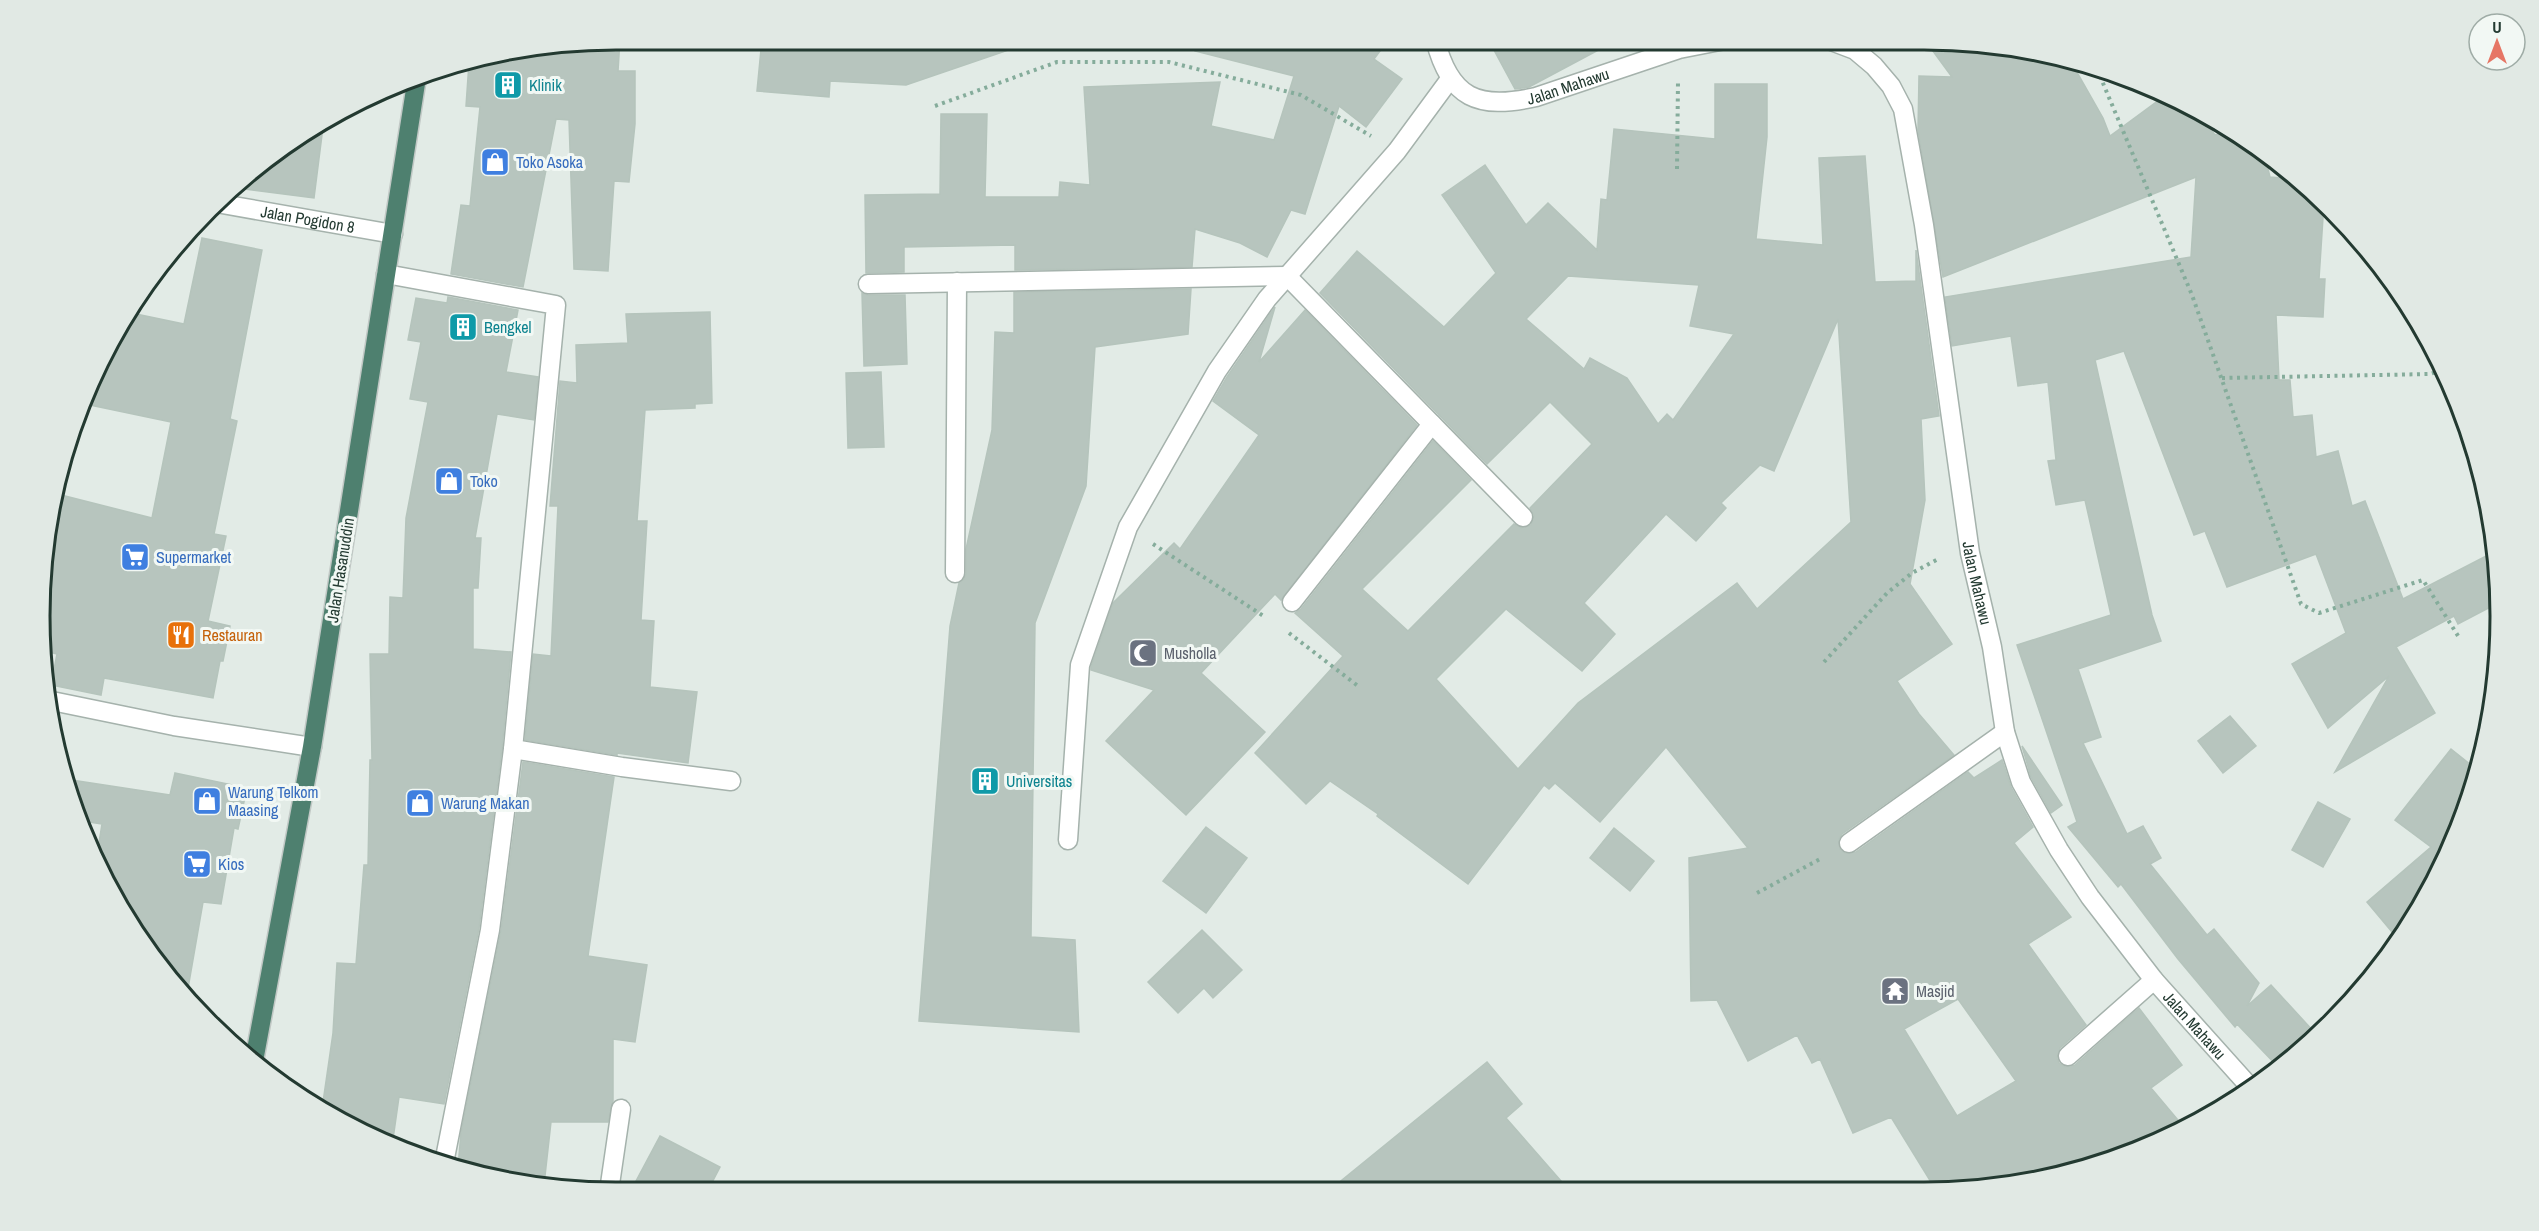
<svg xmlns="http://www.w3.org/2000/svg" width="2539" height="1231" font-family="'Archivo Narrow',sans-serif">
  <style>
    .building { fill: #b7c5be; stroke: #b5c4bc; stroke-width: 1.5; fill-rule: evenodd }
    .lines { fill: none; stroke-linecap: round; stroke-linejoin: round }
    .minor-casing { stroke: #a5b2ac; stroke-width: 21 }
    .trunk-casing { stroke: #c1c8c5; stroke-width: 21 }
    .path { stroke: #85ac9b; stroke-width: 4; stroke-dasharray: 3 4.5; stroke-linecap: butt }
    .minor { stroke: #fff; stroke-width: 18 }
    .trunk { stroke: #4e806f; stroke-width: 18 }
    .labels { text-anchor: middle; stroke-width: 6; stroke-linejoin: round; paint-order: stroke }
    .culture-label { font-size: 16px; fill: #0d838f; stroke: #f2f8f4; text-anchor: start }
    .street-label { font-size: 16px; fill: #233a31; stroke: #f2f8f4 }
    .shop-label { font-size: 16px; fill: #366cbe; stroke: #f2f8f4; text-anchor: start }
    .food-label { font-size: 16px; fill: #c56008; stroke: #f2f8f4; text-anchor: start }
    .worship-label { font-size: 16px; fill: #5b616d; stroke: #f2f8f4; text-anchor: start }
    .rim { fill: none; stroke: #233a31; stroke-width: 3 }
  </style>
  <rect width="100%" height="100%" fill="#e2ebe6"/>
  <g class="building">
    <polygon points="620,39 618,71 635,71 635,124 629,182 614,181 608,271 574,269 569,120 556,119 523,287 451,274 461,205 470,206 480,107 466,106 469,63 547,50 578,53 578,45"/>
    <polygon points="762,39 855,47 856,39 1022,39 1023,45 906,85 830,81 829,97 757,91"/>
    <polygon points="1197,39 1389,39 1374,59 1402,79 1366,127 1339,106 1305,214 1291,210 1267,257 1240,243 1195,229 1192,267 1015,270 1015,245 904,247 904,272 866,273 865,195 940,194 941,114 987,114 985,197 1059,197 1060,182 1090,185 1084,87 1220,82 1211,126 1274,140 1294,76 1195,51"/>
    <polygon points="1488,39 1619,39 1529,87 1515,89"/>
    <polygon points="1924,39 2036,50 2070,60 2103,118 2110,136 2166,95 2197,111 2215,135 2233,131 2244,136 2264,153 2270,177 2295,179 2324,202 2319,279 2325,279 2323,317 2276,315 2279,380 2290,380 2293,417 2312,415 2316,457 2338,451 2352,506 2365,501 2403,599 2494,552 2498,603 2458,624 2454,616 2396,647 2435,713 2335,772 2389,676 2328,728 2292,664 2346,633 2316,554 2227,587 2205,531 2194,535 2124,351 2095,360 2152,615 2161,641 2078,669 2101,737 2083,743 2127,834 2143,826 2161,858 2150,864 2207,935 2214,929 2259,983 2247,1006 2271,985 2315,1033 2279,1068 2237,1024 2235,1027 2178,959 2121,884 2118,887 2068,827 2077,822 2017,645 2111,615 2085,500 2056,505 2048,461 2056,460 2048,382 2018,386 2011,336 1952,346 1945,297 2191,257 2196,177 1943,277 1918,130 1919,76 1952,77"/>
    <path d="M1715,84H1767V137L1756,239L1823,245L1819,158L1865,156L1875,282L1916,281V250L1939,416L1921,419L1925,500L1910,584L1952,644L1897,681L1919,714L1954,755L1842,834L1839,839L1840,849L1845,853L1856,852L1968,772L1974,778L2002,760L2011,787L2033,827L2014,843L2071,917L2028,944L2086,1025L2060,1048L2057,1058L2059,1063L2065,1067L2075,1065L2139,1008L2182,1065L2151,1088L2183,1126L2144,1148L1999,1187H1934L1891,1117L1853,1133L1820,1059L1812,1063L1797,1035L1748,1061L1717,1000L1691,1001L1689,858L1748,848L1666,747L1600,822L1555,783L1549,789L1544,785L1468,884L1377,816L1378,814L1330,781L1306,804L1255,753L1343,656L1295,613L1301,609L1433,441L1471,480L1362,589L1408,631L1514,524L1521,528L1531,525L1534,515L1530,508L1592,444L1550,402L1487,464L1320,293L1357,251L1444,327L1496,273L1442,195L1485,165L1526,225L1548,203L1597,250L1601,199L1607,200L1614,129L1715,139ZM1568,276L1699,285L1690,326L1734,334L1673,420L1667,414L1658,424L1627,378L1590,358L1584,369L1526,319ZM1838,319L1851,522L1757,609L1737,583L1578,703L1518,769L1436,679L1506,609L1582,671L1615,634L1584,603L1666,514L1696,541L1726,508L1721,503L1760,465L1774,471ZM1958,999L2016,1081L1957,1116L1904,1029Z"/>
    <polygon points="323,127 314,198 236,188 264,158"/>
    <polygon points="202,238 262,250 230,419 237,421 214,534 226,536 208,621 230,626 223,661 220,661 213,698 104,678 101,695 51,685 57,654 45,651 49,529 57,494 152,518 171,422 80,403 83,395 127,312 184,324"/>
    <polygon points="1191,289 1188,334 1095,347 1086,486 1035,623 1031,937 1075,940 1079,1032 919,1021 950,626 959,583 964,579 966,574 966,549 992,430 995,332 1014,333 1014,292"/>
    <polygon points="862,293 868,295 905,295 907,364 864,366"/>
    <polygon points="448,297 518,310 506,372 538,377 534,420 497,414 475,538 481,538 478,588 473,588 473,649 511,652 502,748 479,928 444,1104 399,1097 392,1146 322,1109 333,1033 337,963 356,964 364,865 368,865 370,760 372,760 370,654 389,654 390,597 403,598 406,518 428,402 410,399 421,342 408,340 416,298 447,303"/>
    <polygon points="1275,307 1259,362 1305,310 1417,425 1281,600 1275,594 1201,673 1265,732 1186,815 1106,741 1154,690 1091,670 1091,667 1113,603 1174,543 1180,549 1259,435 1213,401 1227,377"/>
    <polygon points="710,312 712,403 695,404 695,408 645,410 637,521 647,521 641,620 654,621 650,687 697,692 688,763 617,753 617,755 525,740 533,654 551,656 558,506 550,506 560,381 577,383 576,345 628,343 626,314"/>
    <polygon points="881,372 884,447 848,448 846,373"/>
    <polygon points="2230,716 2256,746 2223,773 2198,741"/>
    <polygon points="2022,746 2062,805 2051,813 2031,777"/>
    <polygon points="2451,749 2476,769 2456,836 2397,938 2367,902 2431,847 2395,820"/>
    <polygon points="523,762 614,777 588,956 647,965 635,1042 613,1039 613,1101 608,1122 551,1122 544,1185 503,1181 458,1167 461,1133 501,931"/>
    <polygon points="175,773 247,788 238,829 234,828 221,904 203,902 187,994 99,871 96,861 102,824 83,821 71,780 170,795"/>
    <polygon points="2318,802 2350,819 2323,867 2292,850"/>
    <polygon points="1206,827 1247,858 1206,913 1163,881"/>
    <polygon points="1614,828 1654,861 1630,891 1590,858"/>
    <polygon points="1202,930 1242,970 1213,998 1204,988 1178,1013 1148,982"/>
    <polygon points="1487,1062 1522,1104 1506,1118 1568,1189 1331,1189"/>
    <polygon points="660,1136 720,1167 707,1192 653,1192 635,1183"/>
  </g>
  <g class="lines">
    <g class="minor-casing">
      <g id="minor">
        <path id="s1" d="M1435,39C1450,99 1478,110 1536,97L1679,49L1730,39"/>
        <path id="s2" d="M1826,39L1855,50L1874,66L1891,86L1903,109L1924,225L1970,553L1992,647L2005,732L2021,782L2059,850L2090,897L2154,980L2250,1087"/>
        <path id="s3" d="M222,204L393,234"/>
        <polyline points="386,274 556,305 513,749 490,930 444,1163"/>
        <polyline points="868,284 1287,276 1523,517"/>
        <polyline points="955,573 957,282"/>
        <polyline points="1292,602 1432,424"/>
        <polyline points="47,700 174,726 312,747"/>
        <polyline points="513,749 622,767 731,781"/>
        <polyline points="1068,840 1080,665 1128,527 1217,371 1267,299 1397,151 1450,79"/>
        <polyline points="1849,843 2005,732"/>
        <polyline points="2068,1056 2154,980"/>
        <polyline points="609,1191 621,1109"/>
      </g>
    </g>
    <g class="trunk-casing">
      <polyline id="trunk" points="254,1061 312,747 417,77"/>
    </g>
    <g class="path">
      <polyline points="2097,69 2192,295 2301,604 2319,613 2423,580 2460,639"/>
      <polyline points="935,106 1057,62 1169,62 1301,95 1371,136"/>
      <polyline points="1677,169 1678,82"/>
      <polyline points="2222,378 2430,374 2443,370"/>
      <polyline points="1153,544 1265,617"/>
      <polyline points="1289,633 1358,686"/>
      <polyline points="1824,662 1887,593 1912,573 1940,558"/>
      <polyline points="1757,893 1822,858"/>
    </g>
    <use href="#minor" class="minor"/>
    <use href="#trunk" class="trunk"/>
  </g>
  <defs>
    <g id="building-square" transform="scale(1.5)"><rect x="-9" y="-9" width="18" height="18" rx="4" fill="#0f9aa8" stroke="#f2f8f4"/><path d="M-4-6H4V6H1V3H-1V6H-4ZM-2.5-4.3h1.7v1.8h-1.7ZM.8-4.3h1.7v1.8H.8ZM-2.5-1h1.7V.8h-1.7ZM.8-1h1.7V.8H.8Z" fill="#fff"/></g>
    <g id="shop-square" transform="scale(1.5)"><rect x="-9" y="-9" width="18" height="18" rx="4" fill="#3f7fe0" stroke="#f2f8f4"/><path d="M-5-2.5h2.3a2.7 3.5 0 0 1 5.4 0H5L5.5 6h-11ZM-1.5-2.5h3a1.5 2.3 0 0 0-3 0Z" fill="#fff"/></g>
    <g id="supermarket-square" transform="scale(1.5)"><rect x="-9" y="-9" width="18" height="18" rx="4" fill="#3f7fe0" stroke="#f2f8f4"/><path d="M-6-5.5h2.5l.6 2H6L4.5 2H-2.5L-4.4-4H-6ZM-1.5 3.2a1.3 1.3 0 1 0 .1 0ZM3 3.2a1.3 1.3 0 1 0 .1 0Z" fill="#fff"/></g>
    <g id="restaurant-square" transform="scale(1.5)"><rect x="-9" y="-9" width="18" height="18" rx="4" fill="#e8710a" stroke="#f2f8f4"/><path d="M-5-6h1v4h1v-4h1v4h1v-4h1v5L-1.5 .5V6h-2V.5L-5-1ZM5-6V6H3V1.5H1.5Q1.5-4 5-6Z" fill="#fff"/></g>
    <g id="mosque-square" transform="scale(1.5)"><rect x="-9" y="-9" width="18" height="18" rx="4" fill="#6b7280" stroke="#f2f8f4"/><path d="M3.5-4.9A6 6 0 1 0 3.5 4.9A5 5 0 1 1 3.5-4.9Z" fill="#fff"/></g>
    <g id="temple-square" transform="scale(1.5)"><rect x="-9" y="-9" width="18" height="18" rx="4" fill="#6b7280" stroke="#f2f8f4"/><path d="M0-6L5-2H3V0L6.5 2.5H4V6H1.5V3h-3V6H-4V2.5H-6.5L-3 0V-2H-5Z" fill="#fff"/></g>
  </defs>
  <g fill-rule="evenodd">
    <use href="#building-square" x="508" y="85"/>
    <use href="#shop-square" x="495" y="162"/>
    <use href="#building-square" x="463" y="327"/>
    <use href="#shop-square" x="449" y="481"/>
    <use href="#supermarket-square" x="135" y="557"/>
    <use href="#restaurant-square" x="181" y="635"/>
    <use href="#mosque-square" x="1143" y="653"/>
    <use href="#building-square" x="985" y="781"/>
    <use href="#shop-square" x="207" y="801"/>
    <use href="#shop-square" x="420" y="803"/>
    <use href="#supermarket-square" x="197" y="864"/>
    <use href="#temple-square" x="1895" y="991"/>
  </g>
  <g class="labels">
    <g class="culture-label">
      <text x="529" y="91">Klinik</text>
      <text x="484" y="333">Bengkel</text>
      <text x="1006" y="787">Universitas</text>
    </g>
    <g class="street-label">
      <text dy="6" stroke="none"><textPath href="#s1" startOffset="170">Jalan Mahawu</textPath></text>
      <text dy="6" stroke="none"><textPath href="#s3" startOffset="87">Jalan Pogidon 8</textPath></text>
      <text transform="translate(340 570) rotate(-81)" y="6">Jalan Hasanuddin</text>
      <text dy="6" stroke="none"><textPath href="#s2" startOffset="588">Jalan Mahawu</textPath></text>
      <text dy="6" stroke="none"><textPath href="#s2" startOffset="1092">Jalan Mahawu</textPath></text>
    </g>
    <g class="shop-label">
      <text x="516" y="168">Toko Asoka</text>
      <text x="470" y="487">Toko</text>
      <text x="156" y="563">Supermarket</text>
      <text x="228" y="798">Warung Telkom<tspan x="228" dy="18">Maasing</tspan></text>
      <text x="441" y="809">Warung Makan</text>
      <text x="218" y="870">Kios</text>
    </g>
    <g class="food-label">
      <text x="202" y="641">Restauran</text>
    </g>
    <g class="worship-label">
      <text x="1164" y="659">Musholla</text>
      <text x="1916" y="997">Masjid</text>
    </g>
  </g>
  <path d="M0 0H2539V1231H0ZM616 50H1924A566 566 0 0 1 2490 616V616A566 566 0 0 1 1924 1182H616A566 566 0 0 1 50 616V616A566 566 0 0 1 616 50Z" fill="#e1e9e4" fill-rule="evenodd"/>
  <path class="rim" d="M616 50H1924A566 566 0 0 1 2490 616V616A566 566 0 0 1 1924 1182H616A566 566 0 0 1 50 616V616A566 566 0 0 1 616 50Z"/>
  <g transform="translate(2497 42)"><circle r="28" fill="#f2f8f4" stroke="#9faca6" stroke-width="1.5"/>
  <path d="M0-4.5L10 22L0 15L-10 22Z" fill="#e67665"/>
  <text y="-9" font-size="16" font-weight="bold" text-anchor="middle" fill="#233a31">U</text>
  </g>
</svg>
